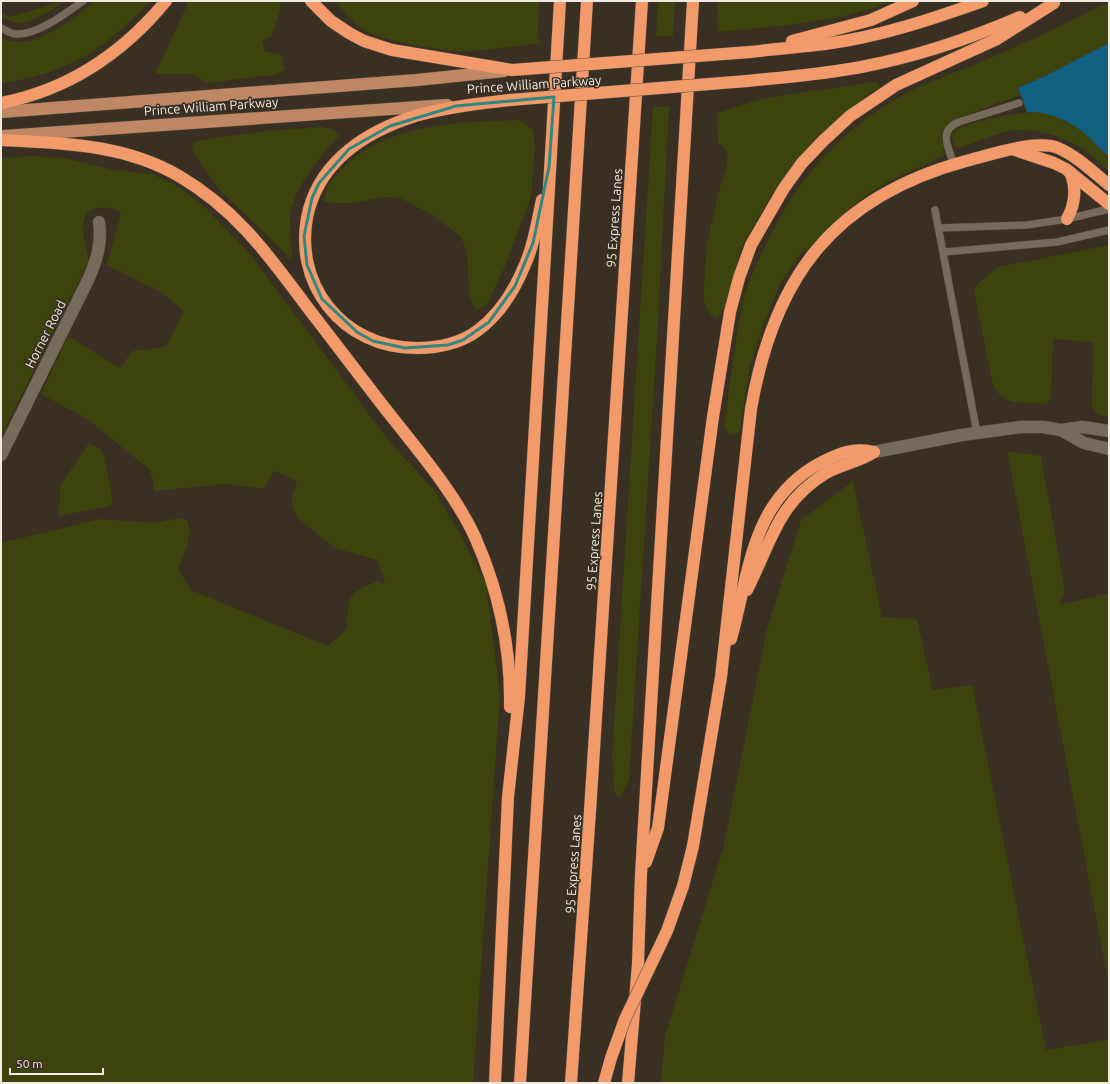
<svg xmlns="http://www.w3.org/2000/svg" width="1110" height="1084" font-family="Ubuntu,sans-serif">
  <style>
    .green { fill: #3c430d }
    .water { fill: #115f81 }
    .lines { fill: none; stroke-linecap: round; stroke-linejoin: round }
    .lane-casing { stroke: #564e42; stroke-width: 8 }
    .street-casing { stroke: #564e42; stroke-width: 13 }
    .primary-casing { stroke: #564e42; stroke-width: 13 }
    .highway-casing { stroke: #564e42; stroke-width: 13 }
    .lane { stroke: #766b5b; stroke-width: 7 }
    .street { stroke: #766b5b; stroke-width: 12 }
    .primary { stroke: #c08764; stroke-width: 12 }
    .highway { stroke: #f29a6a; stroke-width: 12 }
    .highway-bridge-casing { stroke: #564e42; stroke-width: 13; stroke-linecap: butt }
    .highway-bridge { stroke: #f29a6a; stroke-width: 12 }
    .marked { fill: none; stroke: #31877f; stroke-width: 3; stroke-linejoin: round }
    .labels { text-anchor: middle; stroke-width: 3; stroke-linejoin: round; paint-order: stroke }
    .street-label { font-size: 13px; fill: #f0eae1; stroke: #392f22 }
  </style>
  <rect width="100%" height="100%" fill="#392f22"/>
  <g class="green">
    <path d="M65,1C54,9 29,25 16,23C11,22 6,19 1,17V12L9,17Z"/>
    <path d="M94,1H151C129,22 107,45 80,59C55,73 28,78 1,84V38C6,39 11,42 16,42C41,44 76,17 94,1Z"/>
    <polygon points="189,1 281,1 280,11 271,36 262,41 265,51 281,54 285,70 273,75 207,83 192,74 155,74"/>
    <path d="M335,1H539L538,30L540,43C517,46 493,50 470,51C445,52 387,42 365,31C353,24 344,11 335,1Z"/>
    <polygon points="658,1 675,1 673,36 656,36"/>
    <path d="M718,1H892C836,24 776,26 717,32Z"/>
    <path d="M1109,2V43L1047,75L1018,88L1020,95C1006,100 947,119 942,132C939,139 946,147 943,156C921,168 898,175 877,188C851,205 830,227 808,249L802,251L780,284L761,331L750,366L739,433L730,435L724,427C730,383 735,338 745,294C750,276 760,257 768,240C799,174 853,118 918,87C941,77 965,69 988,59C1029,41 1069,22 1109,2Z"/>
    <path d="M875,82L881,86C827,122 787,166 756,222C751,231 745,240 741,249C733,272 732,298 718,318L710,315L703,299L707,243L719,190L726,170L728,157L725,148L718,143L717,113L765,98Z"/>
    <polygon points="653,107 669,107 658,322 629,780 621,797 615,794 612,757"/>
    <path d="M1041,111L1061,119L1080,129L1109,156V171C1099,165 1093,155 1083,149C1065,138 1040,129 1019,130C1001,131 977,142 960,148L954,146L951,134C966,120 1019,113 1041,111Z"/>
    <path d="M520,120L533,130L535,146L531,197L506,264L488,303L476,311L469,296L467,252L461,237L434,216L398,197H383L354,203H330L324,201C325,196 326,190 328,186C330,182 335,178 338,174C380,123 459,122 520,120Z"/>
    <path d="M321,127L333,129L339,136C321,155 292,190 290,217C290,231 292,246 292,260L218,188L193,152L192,144L199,140L268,131Z"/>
    <path d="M29,156L65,158L114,170L152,174L177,186L206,208L254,259L388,440L435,491L458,530L486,584L500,694L473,1083H1V543L100,519L156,523L178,518L187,520C194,537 184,552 178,569L191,590L328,646L347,629C348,597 346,593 378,581L383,584L385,580L377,560L335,548L297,518L291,502L297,481L274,471L264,489L227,484L155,491L150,470L87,419L41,394L68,336L120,368L132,351L166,347L184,311L159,291L107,265L121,212C113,208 105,207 96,208C74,213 86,246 89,261L2,434L1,433V158Z"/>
    <path d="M1109,245V418L1098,414L1092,408L1093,342L1053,339L1051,397L1047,403L1043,404C1021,401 1005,408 993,385L974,291L977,284L998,267Z"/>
    <polygon points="89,443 100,449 104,456 113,503 109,506 59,516 60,486"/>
    <polygon points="1007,451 1041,456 1065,592 1059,605 1109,593 1109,985"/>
    <polygon points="853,481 882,617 917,619 933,690 972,685 1046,1050 1109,1039 1109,1083 661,1083 665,1036 724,845 767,629 801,520"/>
  </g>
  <path class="water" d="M1109,43V156C1098,149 1090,136 1079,129C1064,118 1045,111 1027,112L1018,88L1047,75Z"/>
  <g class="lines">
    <g class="lane-casing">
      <g id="lane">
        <path d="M1,28C6,30 10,34 16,34C38,35 66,13 83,1"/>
        <path d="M954,165C949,148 937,131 959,122L1019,103"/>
        <polyline points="935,210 977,433"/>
        <polyline points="939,228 1027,225 1067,219 1109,209"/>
        <polyline points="944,252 1057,242 1109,230"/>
      </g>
    </g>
    <g class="street-casing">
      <g id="street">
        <polyline points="1061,430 1084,443 1109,449"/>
        <polyline points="874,452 962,435 1021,427 1043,427 1061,430 1082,427 1109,431"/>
        <path d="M1,455L88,280C97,260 102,243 99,222"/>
      </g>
    </g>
    <g class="primary-casing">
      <g id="primary">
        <polyline points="1,112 417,80 504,71"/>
        <polyline points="4,136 447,105"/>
      </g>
    </g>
    <g class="highway-casing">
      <g id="highway">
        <polyline points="311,1 331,21 349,33 364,41 392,50 512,70"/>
        <polyline points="792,41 871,20 913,1"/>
        <path d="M750,52C775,49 800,47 825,44C879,37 932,19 983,1"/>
        <path d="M747,81C787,77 827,74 866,66C918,56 971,38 1020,17"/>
        <path d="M510,100C477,104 446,107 415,116C368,131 323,159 309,209C290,282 342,349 418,348C438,348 461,343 477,331C499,315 514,291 524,267C534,246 537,222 542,200"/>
        <path d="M1,103C68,90 123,53 166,1"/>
        <path d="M1,140C62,143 124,144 179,176C237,210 269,256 308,308C331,338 354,368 377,398C409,440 453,489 475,537C499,591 511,648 510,707"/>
        <polyline points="1015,150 1054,163 1066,169 1109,204"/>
        <path d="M1067,219C1075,204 1077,188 1070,172"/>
        <path d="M747,590C771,543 777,503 826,473C842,464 859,462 874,452"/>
        <path d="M731,639C750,571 751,499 822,462C840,453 854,447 874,452"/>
        <path d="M693,846L721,677L751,409C774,276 834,197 966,161C989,155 1036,139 1058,148C1077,156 1093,172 1109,185"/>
        <polyline points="646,862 658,828 713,417 730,312 739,278 751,245 784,188 802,163 823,141 850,116 896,85 997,39 1054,3"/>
        <polyline points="495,1083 508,797 519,697 560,1"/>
        <polyline points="520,1083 587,1"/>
        <polyline points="571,1083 590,811 642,1"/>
        <polyline points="628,1083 638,964 641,874 693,1"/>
      </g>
    </g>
    <use href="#lane" class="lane"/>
    <use href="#street" class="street"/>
    <use href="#primary" class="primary"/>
    <use href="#highway" class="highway"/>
    <g class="highway-bridge-casing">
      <g id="highway-bridge">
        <polyline points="512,70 750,52"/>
        <polyline points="510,100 747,81"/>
        <polyline points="604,1083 611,1058 625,1019 667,931 683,886 693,846"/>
      </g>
    </g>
    <use href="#highway-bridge" class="highway-bridge"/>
  </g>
  <path class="marked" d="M554,97L549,167L533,243L515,286L489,322L463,340L448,345L405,348L373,341L357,332L322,299L307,265L304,236L312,198L319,183L349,149L390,126L456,106Z"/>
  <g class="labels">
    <g class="street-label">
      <text transform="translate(534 84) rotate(-4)" y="5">Prince William Parkway</text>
      <text transform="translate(211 106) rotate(-4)" y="5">Prince William Parkway</text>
      <text transform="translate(614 218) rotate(-86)" y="5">95 Express Lanes</text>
      <text transform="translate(45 334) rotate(-63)" y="5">Horner Road</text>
      <text transform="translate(594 541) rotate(-86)" y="5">95 Express Lanes</text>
      <text transform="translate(573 864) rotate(-86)" y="5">95 Express Lanes</text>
    </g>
  </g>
  <rect width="1110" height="1084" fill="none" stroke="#f0eae1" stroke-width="4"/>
  <path d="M10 1068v6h93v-6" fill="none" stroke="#f0eae1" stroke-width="2"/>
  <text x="16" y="1068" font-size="12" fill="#f0eae1" stroke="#392f22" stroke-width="3" paint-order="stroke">50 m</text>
</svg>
